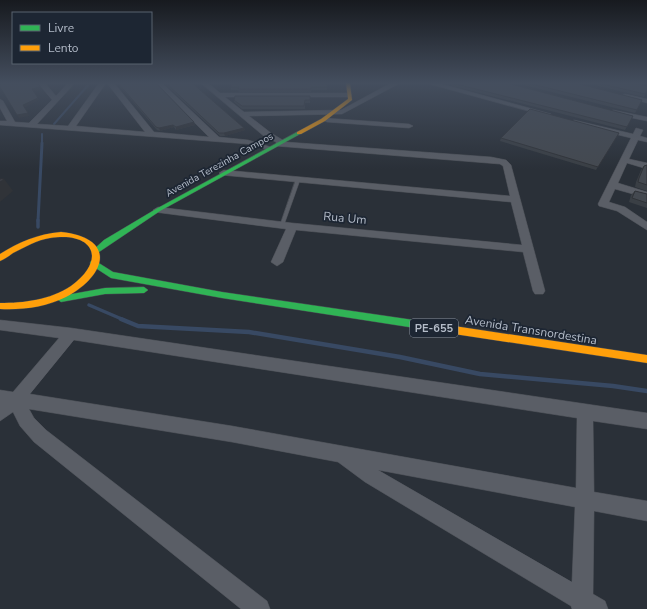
<svg xmlns="http://www.w3.org/2000/svg" width="647" height="609" font-family="'Nunito Sans',sans-serif">
  <style>
    .lines { fill: none; stroke-linecap: round; stroke-linejoin: round }
    .stream-far3 { stroke: #384963; stroke-width: 2 }
    .stream-far2 { stroke: #384963; stroke-width: 3 }
    .stream-far1 { stroke: #384963; stroke-width: 3.5 }
    .stream { stroke: #384963; stroke-width: 4.5 }
    .lane-casing { stroke: #484c53; stroke-width: 1 }
    .street-casing { stroke: #484c53; stroke-width: 1 }
    .fast-casing { stroke: #484c53; stroke-width: 1 }
    .slow-casing { stroke: #484c53; stroke-width: 1 }
    .lane { fill: #5a5e66; fill-rule: evenodd }
    .street { fill: #5a5e66; fill-rule: evenodd }
    .fast { fill: #30b455; fill-rule: evenodd }
    .slow { fill: #ff9f0a; fill-rule: evenodd }
    .wall { fill: #3a3f45 }
    .shaded-wall { fill: #303338 }
    .building { fill: #444950; stroke: #303338 }
    .labels { text-anchor: middle; stroke-width: 3.5; stroke-linejoin: round; paint-order: stroke }
    .far-street-label { font-size: 10px; fill: #b4bcc9; stroke: #1d2633 }
    .shield { fill: #1d2633; stroke: #878f9c; stroke-width: 1 }
    .shield-label { font-size: 11px; font-weight: bold; fill: #b4bcc9 }
    .street-label { font-size: 12px; fill: #b4bcc9; stroke: #1d2633 }
  </style>
  <rect width="100%" height="100%" fill="#2a3038"/>
  <g class="lines">
    <g class="stream-far3">
      <polyline points="54,124 90,83"/>
      <polyline points="42,144 42,134"/>
    </g>
    <polyline class="stream-far2" points="38,221 42,143"/>
    <g class="stream-far1">
      <polyline points="38,227 38,220"/>
      <polyline points="89,305 124,320"/>
    </g>
    <polyline class="stream" points="121,319 138,326 249,332 400,357 480,374 613,386 647,391"/>
    <g class="lane-casing">
      <polygon id="lane" points="296,179 300,180 284,225 282,227 280,226 280,225"/>
    </g>
    <g class="street-casing">
      <g id="street">
        <polygon points="38,83 45,83 56,96 68,83 75,83 37,124 68,126 99,83 106,83 76,126 145,132 107,83 114,83 154,132 209,137 155,83 162,83 219,137 248,140 274,148 270,150 248,144 0,125 0,121 7,121 0,108 0,99 3,101 15,122 29,123 52,100"/>
        <polygon points="201,83 208,83 220,93 349,93 352,95 349,97 225,97 244,112 341,110 391,83 400,83 342,114 249,116 271,133 286,142 491,157 506,160 511,165 545,291 543,294 535,294 533,291 523,252 296,230 283,262 277,266 271,262 286,229 154,212 153,210 158,207 292,223 522,245 511,202 221,175 219,173 224,170 510,196 503,166 500,164 276,146 276,142 265,137"/>
        <polygon points="426,83 438,83 551,114 547,116"/>
        <polygon points="625,94 647,99 647,103 623,97 623,95"/>
        <polygon points="613,110 647,117 647,121 613,114"/>
        <polygon points="324,118 409,124 413,126 409,128 327,122 323,120"/>
        <polygon points="574,120 633,134 636,128 643,130 640,136 647,138 647,142 638,140 629,159 647,163 647,169 627,163 618,183 647,192 647,198 615,189 609,202 625,207 647,222 647,230 617,211 599,206 598,204 631,138 574,124"/>
        <path d="M0,320L71,328L647,413V429L593,421L594,492L647,501V521L594,511L593,594L605,601L608,609H572L571,606L365,482L338,462L232,442L29,409L34,418L46,430L267,601L270,609H241L34,442L20,426L13,412L0,421V390L13,392L59,338L0,330ZM74,340L577,418L576,488L232,426L30,394ZM378,470L575,507L572,582Z"/>
      </g>
    </g>
    <g class="fast-casing">
      <g id="fast">
        <polygon points="297,132 302,133 160,211 96,254 92,251 104,240 156,209"/>
        <polygon points="94,260 113,272 222,292 441,324 444,325 446,328 444,331 441,332 222,298 111,278 91,265 90,263 91,261"/>
        <polygon points="144,287 148,290 144,293 105,294 61,302 57,299 61,296 105,288"/>
      </g>
    </g>
    <g class="slow-casing">
      <g id="slow">
        <polygon points="346,83 350,83 352,100 325,121 301,134 297,134 297,132 321,119 348,99"/>
        <path d="M61,232C118,238 106,276 66,297C46,307 23,310 0,309V303C24,303 50,300 71,286C108,259 93,231 50,238C37,240 25,247 13,253C9,256 5,259 0,261V254C19,242 38,234 61,232Z"/>
        <polygon points="441,324 647,355 647,363 441,332 438,331 436,328 438,325"/>
      </g>
    </g>
    <use href="#lane" class="lane"/>
    <use href="#street" class="street"/>
    <use href="#fast" class="fast"/>
    <use href="#slow" class="slow"/>
  </g>
  <g class="wall">
    <polygon points="117,83 156,83 194,122 195,125 176,130 174,127 160,131 157,130"/>
    <polygon points="164,83 192,83 244,128 245,130 225,136 220,136"/>
    <polygon points="327,83 327,90 311,90 311,92 239,92 238,90 231,90 231,87"/>
    <polygon points="441,83 507,83 633,116 625,130"/>
    <polygon points="516,83 576,83 642,100 635,113"/>
    <polygon points="586,83 635,83 647,91 644,97"/>
    <polygon points="310,98 310,103 305,103 305,109 242,109 234,102 234,100"/>
    <polygon points="619,133 596,170 500,141 501,138"/>
    <polygon points="647,165 647,191 635,187 636,182 641,170 644,166"/>
    <polygon points="635,191 647,194 647,208 629,202 631,195"/>
  </g>
  <g class="shaded-wall">
    <polygon points="58,83 59,86 51,88 50,85"/>
    <polygon points="40,87 42,90 33,92 32,89"/>
    <polygon points="38,98 39,100 24,108 23,105"/>
    <polygon points="28,113 29,116 19,118 17,115"/>
    <polygon points="194,122 195,125 176,130 176,127"/>
    <polygon points="173,125 174,127 160,131 159,128"/>
    <polygon points="244,128 245,130 225,136 224,133"/>
    <polygon points="4,179 13,191 0,202 0,182"/>
  </g>
  <g class="building">
    <polygon points="0,83 38,83 40,87 32,89 38,98 23,105 28,113 17,115 0,87"/>
    <polygon points="48,83 57,83 50,85"/>
    <polygon points="118,83 156,83 194,122 176,127 173,125 159,128 156,127"/>
    <polygon points="166,83 192,83 244,128 224,133 219,133"/>
    <polygon points="231,83 327,83 327,87 311,87 311,89 238,89 239,87 231,87"/>
    <polygon points="452,83 507,83 633,116 627,127"/>
    <polygon points="528,83 576,83 642,100 637,110"/>
    <polygon points="598,83 635,83 647,86 647,91 645,94"/>
    <polygon points="235,96 310,96 310,100 305,100 304,106 242,106 234,100"/>
    <polygon points="530,109 619,133 598,167 501,138"/>
    <polygon points="647,165 647,185 638,182 639,178 644,166"/>
    <polygon points="0,179 4,179 0,182"/>
    <polygon points="635,191 647,194 647,203 632,198"/>
  </g>
  <linearGradient id="sky" x2="0" y2="1"><stop stop-color="#171a1f"/><stop offset="0.49" stop-color="#444e5e"/><stop offset="1" stop-color="#444e5e" stop-opacity="0"/></linearGradient>
  <rect width="647" height="169" fill="url(#sky)"/>
  <g class="labels">
    <g class="far-street-label">
      <text transform="translate(219 164) rotate(-29)" y="4">Avenida Terezinha Campos</text>
    </g>
    <rect class="shield" x="410" y="319" width="48" height="18" rx="3"/>
    <g class="shield-label">
      <text x="434" y="332">PE-655</text>
    </g>
    <g class="street-label">
      <text transform="translate(345 218) rotate(5)" y="4">Rua Um</text>
      <text transform="translate(531 330) rotate(9)" y="4">Avenida Transnordestina</text>
    </g>
  </g>
  <rect x="12" y="12" width="140" height="52" fill="#1d2633" stroke="#59626f"/>
  <rect x="20" y="25" width="20" height="6" fill="#30b455" stroke="#59626f"/>
  <text x="48" y="32" font-size="12" fill="#b4bcc9">Livre</text>
  <rect x="20" y="45" width="20" height="6" fill="#ff9f0a" stroke="#59626f"/>
  <text x="48" y="52" font-size="12" fill="#b4bcc9">Lento</text>
</svg>
